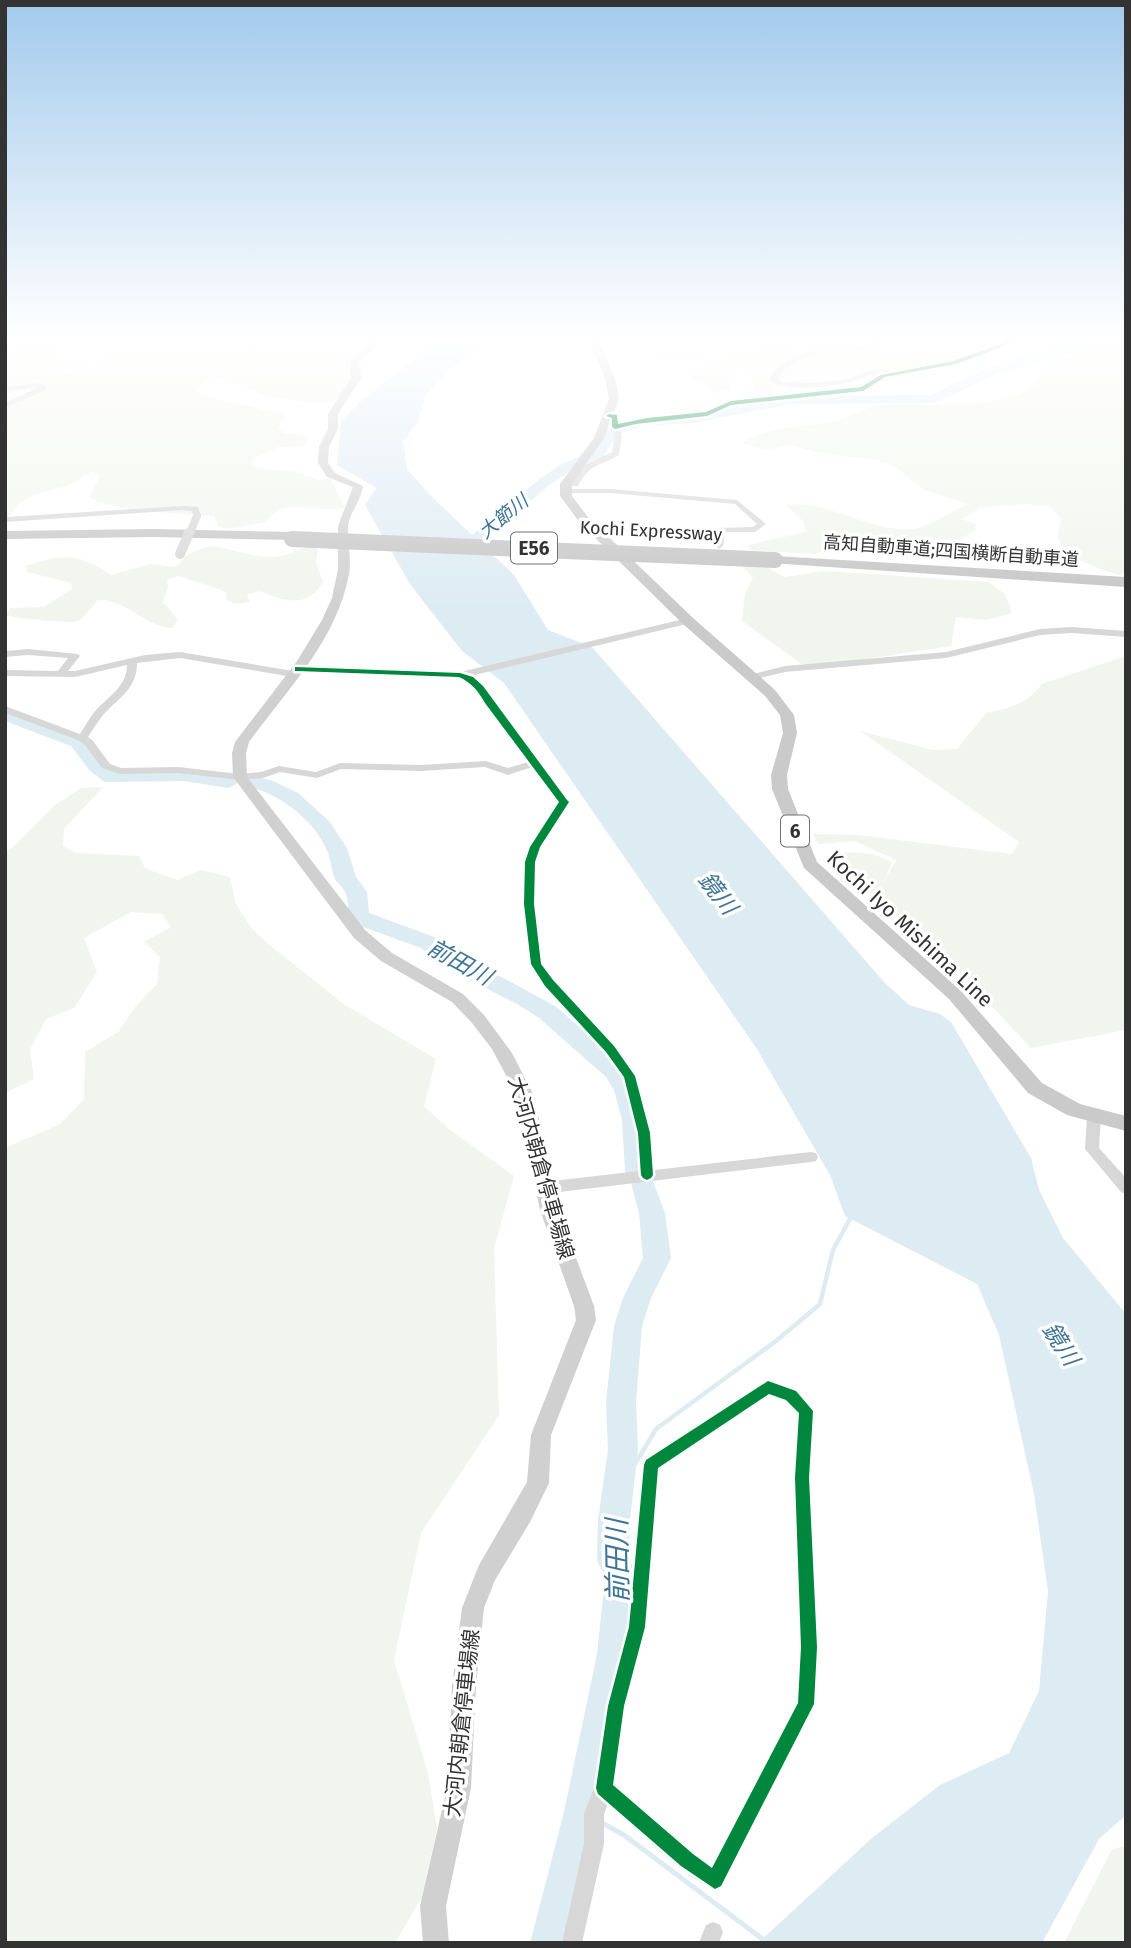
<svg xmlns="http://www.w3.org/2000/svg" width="1131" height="1948" font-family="'Fira Sans','Noto Sans JP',sans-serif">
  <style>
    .green { fill: #f1f5ed }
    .water { fill: #ddebf3 }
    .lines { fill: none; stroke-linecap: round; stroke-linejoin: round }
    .stream-far1 { stroke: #ddebf3; stroke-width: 4.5 }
    .stream { stroke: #ddebf3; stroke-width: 5 }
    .river { fill: #ddebf3; fill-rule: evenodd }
    .street { fill: #d7d7d7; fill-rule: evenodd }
    .secondary { fill: #d0d0d0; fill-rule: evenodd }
    .primary { fill: #cacaca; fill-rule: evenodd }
    .highway { fill: #c4c4c4; fill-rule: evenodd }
    .street-bridge-far1 { stroke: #d7d7d7; stroke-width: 8 }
    .street-bridge { stroke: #d7d7d7; stroke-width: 10 }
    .highway-bridge { stroke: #c4c4c4; stroke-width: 16 }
    .cycleway-casing { stroke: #fff; stroke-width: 5 }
    .cycleway { fill: #00873e; fill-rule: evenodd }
    .labels { text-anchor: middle; stroke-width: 7; stroke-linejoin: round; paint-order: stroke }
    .far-street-label { font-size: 18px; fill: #333; stroke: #fff }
    .far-water-label { font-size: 19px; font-style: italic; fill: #3f7597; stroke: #fff }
    .shield { fill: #fff; stroke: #707070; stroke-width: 2 }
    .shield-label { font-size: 19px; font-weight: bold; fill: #333 }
    .street-label { font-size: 21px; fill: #333; stroke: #fff }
    .water-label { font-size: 23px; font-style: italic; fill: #3f7597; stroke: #fff }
    .near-water-label { font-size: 28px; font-style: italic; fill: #3f7597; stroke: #fff }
  </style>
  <rect width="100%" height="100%" fill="#fff"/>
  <g class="green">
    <path d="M115,339H370L372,347L355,361L363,378C356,384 347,395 338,399C320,408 272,398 253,391C233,383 213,367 196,391L201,395L283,414L284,419L278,428L285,433L307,436L308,441L305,446L278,447L254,458L251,464L256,468L290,471L320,480L331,479L345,508C317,514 284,495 266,522C251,524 234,531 219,527L214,516C190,514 103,511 90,497L100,475L93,472C82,475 77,482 69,485C52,490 36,492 21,502C14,507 14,514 5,518V405L32,390H23L5,395V344L39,348L67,346L69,349L49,358L92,361V363L76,364L62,371L65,374L101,371L104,368L99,363L101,360L132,345H90Z"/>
    <path d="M630,339H727C713,358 684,363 662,359C656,358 635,342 630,339Z"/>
    <polygon points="813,339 853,339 864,346 877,346 879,339 1010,339 961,364 944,369 901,375 802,377 781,383 771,394 756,394 749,366 738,369 732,378 730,389 712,394 708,388 684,373 709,366 737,352 781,348"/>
    <path d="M1126,348V570L1120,575C1103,570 1062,558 1058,537C1058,532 1060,524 1061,519L1049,506L1027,504L982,507L962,519L975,524L976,530L949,546L844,542L815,554L749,550L748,545L805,532L803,521L786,505C826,499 871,533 913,529C927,528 954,510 968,504L924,490L897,468L881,461L817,452L791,445L764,450L742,443C768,424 804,429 835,421C850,417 865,407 880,405C918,400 1034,418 1043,367L1069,357Z"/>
    <path d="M208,546C229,547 249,557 270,557C285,558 298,548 313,546L318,550L316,562L323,582C308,609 284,601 259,591L247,595L250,602L236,604L226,600V593L219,589L178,576L167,580L168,587L163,602L178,620L173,628C144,627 126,598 98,600C92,606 85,617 78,621C72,624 13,618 5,615L10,608L44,607L72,589L71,583L27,572L25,566C63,554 77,552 111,575L150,564L175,567L187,555Z"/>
    <polygon points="767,563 770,569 784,577 825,571 988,582 1005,594 1012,613 987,620 956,617 951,646 807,668 742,621 745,594 753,578 740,564"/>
    <path d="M1126,656V1030L1031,1048L953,965L865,890L874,885L840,881V859L834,853C853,852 877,851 892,863L883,883L896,860L855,841L818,844L813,834L858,835L1012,854L1019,842L860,731L933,750L957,749L986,713C1009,709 1028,703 1042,684Z"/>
    <polygon points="103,787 64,829 63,846 76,853 139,856 145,868 177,880 201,870 230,877 236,904 252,929 272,947 345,1005 436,1059 424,1106 449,1129 514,1176 494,1249 499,1415 421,1533 394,1660 428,1773 437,1828 422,1897 395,1943 5,1943 5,1148 60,1124 84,1099 85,1052 118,1032 136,1006 157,984 160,957 144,942 171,927 162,914 131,912 84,938 97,972 74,1008 46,1019 30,1049 34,1079 5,1093 5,851 11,849 55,805 81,788"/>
    <polygon points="1126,1846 1126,1943 1064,1943 1112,1849"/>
  </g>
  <polygon class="water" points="428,339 489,339 449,370 426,395 417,424 403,441 407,469 431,496 514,575 548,630 592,647 884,982 909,1005 940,1014 951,1022 1031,1158 1039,1190 1063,1238 1126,1314 1126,1815 1099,1839 1042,1943 758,1943 872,1838 940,1785 1009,1753 1039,1691 1048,1591 1034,1494 999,1335 977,1284 845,1216 830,1175 757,1049 504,683 462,651 410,584 365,505 376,488 337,465 341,421 361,401 422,353"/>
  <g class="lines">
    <polyline class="stream-far1" points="632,1469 656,1429 776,1341 820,1304 833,1250 851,1217"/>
    <g class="stream">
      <polyline points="621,1576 633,1467"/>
      <polyline points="602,1823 624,1835 768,1943"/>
    </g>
    <g class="river">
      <polygon points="1126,342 1126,350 1065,353 998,374 934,403 792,404 693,423 643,426 616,435 604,456 570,471 548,486 485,540 455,559 443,559 441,556 473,534 538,480 560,465 593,450 606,429 642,418 693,415 792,396 931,395 988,368 1060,346"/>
      <polygon points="5,708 85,738 104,763 116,772 183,769 229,776 239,782 229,788 183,781 105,782 90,771 71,746 5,721"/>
      <path d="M254,776L273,781L298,793L330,822L347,848L356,877L367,892L369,913L437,938L470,960L555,1006L624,1065L638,1090L648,1120L650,1173L665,1213L671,1258L651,1298L642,1326L636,1402L638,1450L630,1520L629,1558L637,1576V1597L631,1654L600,1812L568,1943H530L564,1812L597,1654L605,1578L597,1560L598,1520L608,1450L606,1402L614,1326L623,1298L643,1258L639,1213L630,1179L625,1171L622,1120L614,1090L606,1077L539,1018L517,1004L454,972L421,948L352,923C346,912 350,902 345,892C343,887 338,884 335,879C331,869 331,858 326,848C311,817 279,794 247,786L244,782Z"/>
    </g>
    <g class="street">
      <path d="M870,339H876L878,343C864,356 842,350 824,352C811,354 781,366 778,379L782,382C803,382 824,384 845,379C862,375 876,364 893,372C914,368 936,366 955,360C969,356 1003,339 1013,339L1002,347L956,364L885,378L863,391L732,405L707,416L647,422L619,428L622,436L619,455C599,467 591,462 578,486H566L562,484L572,482L585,465L612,452L614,436L611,418H606V414H618L619,423L647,418L706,412L731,401L861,387L884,374C869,373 860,380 846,383C828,387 785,392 770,380C774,362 809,349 827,348C842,347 858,350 871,342Z"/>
      <polygon points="40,383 46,386 46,390 5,408 5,403 38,387 5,391 5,387"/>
      <polygon points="562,489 610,489 737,500 766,524 755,532 725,532 723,546 719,549 715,546 718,528 753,527 757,524 735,504 610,493 562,493"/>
      <polygon points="183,506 198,507 201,516 194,518 192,511 183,510 5,522 5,517"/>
      <path d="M688,618L693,621L691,623L470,676L483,686L569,802L541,847L536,862L535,904L542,964L553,980L615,1046L636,1076L651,1133L654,1170L811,1152L816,1153L818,1157L816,1161L811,1162L543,1194L538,1192L536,1188L538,1184L543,1182L640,1171L637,1133L623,1077L605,1052L545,986L530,964L523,904L524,862L529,847L559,802L532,767L508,775L485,767L421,771L341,769L317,778L280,772L263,778L240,780L178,773L120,774L102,768L85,745L78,740L5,713V706L80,734C85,726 90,717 96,710C109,696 127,686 127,665L75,677L5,676V670L58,671L68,658L28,655L5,657V651L28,649L78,654L80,656L68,671H75L145,655L180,652L293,671L298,674L293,677L180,658L137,663C137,688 120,697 104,714C98,721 93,729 88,737L93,741L110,764L121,768L178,767L240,774L261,772L279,766L316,772L340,763L421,765L486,761L508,768L528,762L477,690L462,679L298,672L293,669L298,666L460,672Z"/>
      <polygon points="1072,627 1126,631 1126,637 1072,633 1040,635 946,658 785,672 752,680 747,677 749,675 785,666 946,652 1040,629"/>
      <polygon points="1094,1111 1099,1112 1101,1116 1099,1148 1126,1178 1126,1194 1121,1192 1085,1149 1087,1116 1089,1112"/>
      <path d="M768,1380L797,1390L814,1411L810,1478L818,1647L815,1704L722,1887L715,1890C682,1876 636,1829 608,1804L604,1814V1844L582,1943H562L584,1844V1814L594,1788L607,1706L628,1627L643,1465L645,1460ZM770,1395L786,1400L798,1413L794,1478L800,1647L797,1702L712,1865L694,1853L614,1784L625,1706L646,1627L659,1469Z"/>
      <polygon points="713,1922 720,1925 723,1932 719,1943 699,1943 706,1925"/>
    </g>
    <path class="secondary" d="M371,339H379L376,347L359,363L361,378L338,414V429L329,447L328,463L335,473L363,486C361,501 350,512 348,526C347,542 352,558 349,574C337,640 287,690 249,742L246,753L247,777L365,930L392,953L463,994L484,1015L512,1053L534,1096L558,1210L594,1306L596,1320L551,1435L549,1483L530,1522L495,1580L484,1608L476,1686L471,1788L446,1906L449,1943H423L420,1906L447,1788L452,1686L462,1608L479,1565L527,1482L531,1435L576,1320L574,1306L540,1210L517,1096L492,1049L472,1023L452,1002L381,961L354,938L233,777L232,753L235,742L297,661L322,620L332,598L338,569V526L353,487L327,477L318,463L319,447L328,429V414L351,378L350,362L369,344Z"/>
    <polygon class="primary" points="588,339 598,339 615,378 619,399 604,438 572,484 572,496 588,517 693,618 775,690 794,715 797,733 787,775 788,789 817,862 961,991 1042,1083 1080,1104 1126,1116 1126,1131 1067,1115 1028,1093 949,999 804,868 772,789 771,775 783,733 780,715 765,696 683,624 580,523 560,496 560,484 594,438 609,399 605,378"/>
    <g class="highway">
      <polygon points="154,529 294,532 301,536 294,540 154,537 5,539 5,531"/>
      <polygon points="775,556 1126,577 1126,587 770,563 768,560 770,557"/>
    </g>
    <polyline class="street-bridge-far1" points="189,535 197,516"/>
    <polyline class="street-bridge" points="180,554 189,533"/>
    <polyline class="highway-bridge" points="292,539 775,560"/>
    <g class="cycleway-casing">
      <g id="cycleway">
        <polygon points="1006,339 1013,339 1002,347 956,364 885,377 863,391 731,405 707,416 636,424 615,429 612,427 612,418 606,416 609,414 617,415 618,424 647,418 706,412 731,401 861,387 881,375 953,361 998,345"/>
        <path d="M295,667L460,673L473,677L483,686L567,800L569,802L540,847L535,862L534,904L541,964L553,980L614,1046L635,1076L650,1133L653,1175L651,1178L647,1180L643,1178L641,1175L638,1133L624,1077L606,1052L545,986L531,964L524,904L525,862L530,847L559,802L485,703C478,691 472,683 459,677L298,671H295Z"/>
        <path d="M768,1381L796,1391L813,1411L809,1478L817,1647L814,1704L721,1886L715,1889L681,1866L598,1794L596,1788L608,1706L629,1627L644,1465L646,1460ZM769,1394L786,1400L799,1413L795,1478L801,1647L798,1703L712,1868L693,1854L613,1785L624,1706L645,1627L658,1468Z"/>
      </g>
    </g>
    <use href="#cycleway" class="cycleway"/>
  </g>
  <linearGradient id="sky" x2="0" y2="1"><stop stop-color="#a3caec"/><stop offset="0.55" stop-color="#fff"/><stop offset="1" stop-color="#fff" stop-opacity="0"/></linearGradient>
  <rect width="1131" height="612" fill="url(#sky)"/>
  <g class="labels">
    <g class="far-street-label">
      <text transform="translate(651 531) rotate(3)" y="6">Kochi Expressway</text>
      <text transform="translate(951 551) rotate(4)" y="6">高知自動車道;四国横断自動車道</text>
    </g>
    <g class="far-water-label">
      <text transform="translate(503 516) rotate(-39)" y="7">大節川</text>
    </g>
    <g class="shield">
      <rect x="511" y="532.5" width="46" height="31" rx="5"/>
      <rect x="781" y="815.5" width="28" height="31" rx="5"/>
    </g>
    <g class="shield-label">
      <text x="534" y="555">E56</text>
      <text x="795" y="838">6</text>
    </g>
    <g class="street-label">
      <text transform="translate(910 929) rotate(43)" y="7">Kochi Iyo Mishima Line</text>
      <text transform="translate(541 1168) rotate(74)" y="7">大河内朝倉停車場線</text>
      <text transform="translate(462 1723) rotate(-84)" y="7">大河内朝倉停車場線</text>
    </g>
    <g class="water-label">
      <text transform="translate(718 893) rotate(52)" y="8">鏡川</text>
      <text transform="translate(460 962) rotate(29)" y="8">前田川</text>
      <text transform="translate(1061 1344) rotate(57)" y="8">鏡川</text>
    </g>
    <g class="near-water-label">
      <text transform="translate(617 1561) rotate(-91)" y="10">前田川</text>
    </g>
  </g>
  <rect width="1131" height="1948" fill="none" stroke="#333333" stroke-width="14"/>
</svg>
